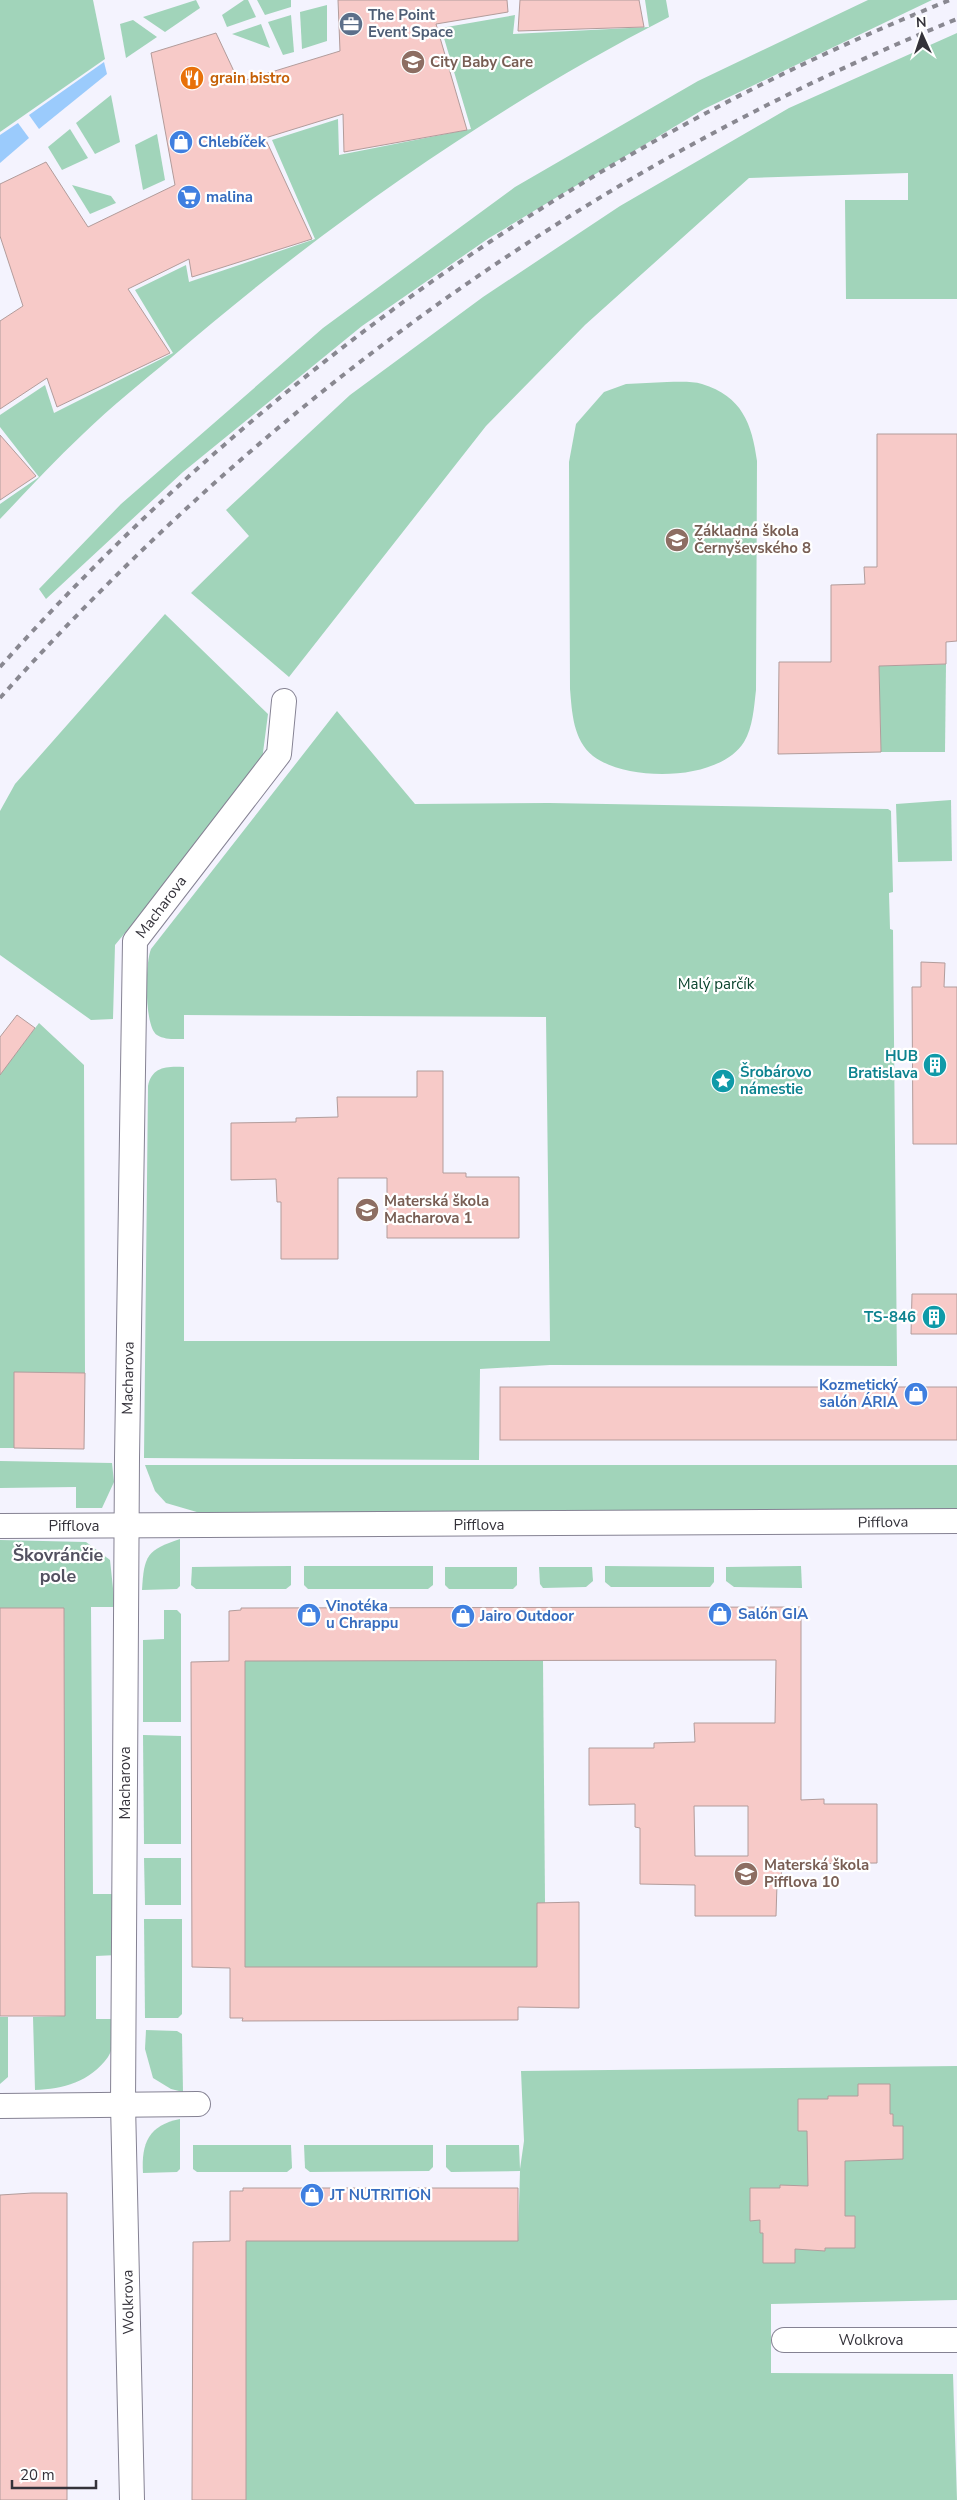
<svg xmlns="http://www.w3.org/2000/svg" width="957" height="2500" font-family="'Nunito Sans',sans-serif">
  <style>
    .green { fill: #a1d4ba }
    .water { fill: #9bcbfc }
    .building { fill: #f7cac8; stroke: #b29c9b; fill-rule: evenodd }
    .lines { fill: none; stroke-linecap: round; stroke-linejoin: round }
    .minor-casing { stroke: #858293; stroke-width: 26 }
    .minor { stroke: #fff; stroke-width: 24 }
    .rail { stroke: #898891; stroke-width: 4; stroke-dasharray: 6 6; stroke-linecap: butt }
    .labels { text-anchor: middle; stroke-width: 4.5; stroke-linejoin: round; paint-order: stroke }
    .service-label { font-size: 15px; font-weight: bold; fill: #4e5e75; stroke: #fff; text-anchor: start }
    .education-label { font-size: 15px; font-weight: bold; fill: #785e54; stroke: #fff; text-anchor: start }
    .food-label { font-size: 15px; font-weight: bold; fill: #c56008; stroke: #fff; text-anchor: start }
    .shop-label { font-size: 15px; font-weight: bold; fill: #366cbe; stroke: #fff; text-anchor: start }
    .street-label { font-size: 15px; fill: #34323a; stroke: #fff }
    .park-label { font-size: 15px; fill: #0a432d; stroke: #fff }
    .culture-label { font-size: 15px; font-weight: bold; fill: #0d838f; stroke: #fff; text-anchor: end }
    .quarter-label { font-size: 18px; font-weight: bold; fill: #535160; stroke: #fff }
  </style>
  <rect width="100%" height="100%" fill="#f4f3fe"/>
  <g class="green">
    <polygon points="0,0 93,0 105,59 0,132"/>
    <polygon points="196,0 200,8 165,32 143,17"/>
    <polygon points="244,0 248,0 256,17 227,27 222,15"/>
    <polygon points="257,0 291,0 291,7 265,15"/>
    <path d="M645,0H666L669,17C490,109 324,226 172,357C142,382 111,407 83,434C54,461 27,491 0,519V504L39,477L0,427V415L45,385L54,413L173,353L135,290L186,265L189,282L315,239L272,140L338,119L339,155L471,129L441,28L515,15L513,34L649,27Z"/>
    <polygon points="868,0 932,0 704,109 489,238 362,326 183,472 46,599 39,589 121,504 323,328 515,187 698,81"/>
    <polygon points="327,5 327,41 302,49 300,12"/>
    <polygon points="291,15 294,52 283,55 268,22"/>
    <polygon points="133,20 157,37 126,58 120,24"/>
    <polygon points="261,24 270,48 232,34"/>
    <polygon points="957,33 957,299 846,299 845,200 908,200 908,173 749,178 585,325 486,426 289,677 191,593 249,536 226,510 350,395 483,297 620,206 789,108"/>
    <polygon points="111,95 120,142 95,154 76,123"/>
    <polygon points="70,129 88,158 62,170 48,147"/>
    <polygon points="157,134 165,180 143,190 135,145"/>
    <polygon points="72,185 111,196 116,203 90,214"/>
    <path d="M667,382C678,382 692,381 702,384C742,396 752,424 757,461L756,690C754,707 753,727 744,742C719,782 627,782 593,756C573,740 572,712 570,689L569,462L576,424L604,392L626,384Z"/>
    <polygon points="165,614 268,714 261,768 115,945 113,1019 91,1020 0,955 0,811 15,784"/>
    <polygon points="946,664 945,752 881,752 879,666"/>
    <path d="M337,711L415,804L549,803L888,809L891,811L893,892L889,893L890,929L893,930L897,1366L550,1365L480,1369L479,1460L144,1458L148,1086C152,1067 166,1066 184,1067V1341H550L546,1017L184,1015V1039C175,1039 165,1040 157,1035C144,1027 145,963 151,949Z"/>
    <polygon points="951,800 952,861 898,862 896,804"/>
    <polygon points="39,1023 84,1065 85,1373 14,1372 14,1448 0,1448 0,1074"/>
    <polygon points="0,1461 112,1463 114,1482 102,1508 76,1508 76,1487 0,1488"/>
    <polygon points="145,1465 957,1465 957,1512 207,1515 166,1503 155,1491"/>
    <path d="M180,1539V1586L177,1589L142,1590C144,1555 147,1550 180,1539Z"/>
    <path d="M0,1540L86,1542L110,1560L115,1607H91L93,1894H116L117,1955L96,1956V2019H117C115,2030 114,2048 108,2057C90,2082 63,2089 35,2090L33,2017L65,2016L64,1608H0Z"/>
    <polygon points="291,1566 291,1585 286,1589 196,1589 191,1585 192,1567"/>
    <polygon points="304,1566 433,1566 433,1585 428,1589 308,1589 304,1585"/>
    <polygon points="605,1566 714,1567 714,1582 710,1587 611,1587 605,1582"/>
    <polygon points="801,1566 802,1588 734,1587 726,1581 726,1567"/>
    <polygon points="445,1567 517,1567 517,1585 513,1589 449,1589 445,1585"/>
    <polygon points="539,1567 592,1567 593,1581 586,1587 543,1588 540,1584"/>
    <polygon points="164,1610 177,1610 181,1614 181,1722 143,1722 143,1640 164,1639"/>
    <polygon points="245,1661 543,1661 545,1902 537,1967 245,1967"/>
    <polygon points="143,1735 181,1736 181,1844 144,1844"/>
    <polygon points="144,1858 181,1858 181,1905 145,1905"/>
    <polygon points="144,1919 182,1919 182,2014 178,2018 145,2018"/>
    <polygon points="0,2017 8,2017 8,2077 0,2084"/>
    <polygon points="146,2030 177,2031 182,2034 183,2092 171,2089 153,2078 145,2049"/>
    <polygon points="957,2066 957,2300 771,2304 771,2373 953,2374 957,2500 246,2500 246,2241 518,2241 520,2171 451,2172 446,2167 446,2145 519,2145 520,2169 524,2141 521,2071"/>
    <path d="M180,2119V2169L177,2172L143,2173C141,2143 149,2125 180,2119Z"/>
    <polygon points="193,2145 291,2145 292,2168 287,2172 197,2172 193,2169"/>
    <polygon points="304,2145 433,2145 433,2167 429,2171 310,2172 305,2168"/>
  </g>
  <g class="water">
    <polygon points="104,62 107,74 39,129 29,115"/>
    <polygon points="18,123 29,138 0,163 0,135"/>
  </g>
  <g class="building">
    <polygon points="338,0 507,0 508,12 436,24 467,130 344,152 343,114 265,138 312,239 192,277 189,259 128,289 170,353 57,407 47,378 0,409 0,321 23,306 0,236 0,184 46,162 88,227 175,185 151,53 216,33 239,82 340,51"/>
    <polygon points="520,0 639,0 644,27 518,31"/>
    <polygon points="877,434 957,434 957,641 946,642 946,664 879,666 881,752 778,754 779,662 831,662 831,585 865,584 864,567 877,567"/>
    <polygon points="0,435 36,476 0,500"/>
    <polygon points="921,962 945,963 944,987 957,987 957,1144 913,1144 912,987 921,987"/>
    <polygon points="17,1015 35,1028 0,1075 0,1037"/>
    <polygon points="417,1071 443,1071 443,1173 466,1173 466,1177 519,1177 519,1238 387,1238 387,1178 338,1178 338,1259 281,1259 281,1202 277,1202 276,1179 231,1180 231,1123 296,1122 296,1118 338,1117 337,1097 417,1097"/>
    <polygon points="912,1294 957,1294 957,1334 911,1334"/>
    <polygon points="14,1372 85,1373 84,1449 14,1448"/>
    <rect x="500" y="1387" width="457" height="53"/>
    <path d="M801,1607V1800L824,1799V1804H877V1863L782,1864L781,1883L777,1884L776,1916H695V1885L640,1884V1828L635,1827V1804L589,1805V1748H654V1743L695,1742L694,1723H775L776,1660L245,1661V1967H537V1903L579,1902V2008L518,2007V2020L242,2021L243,2018H230V1968L192,1967L191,1662L229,1661V1611L241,1610V1608ZM694,1806H748V1856H695Z"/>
    <polygon points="0,1608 64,1608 65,2016 0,2016"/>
    <polygon points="858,2084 890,2084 890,2114 893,2114 893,2126 903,2126 903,2159 845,2161 845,2216 855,2216 855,2248 825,2248 825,2251 795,2249 795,2263 763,2263 763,2233 760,2233 760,2220 750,2221 750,2188 780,2188 780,2185 808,2186 807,2131 798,2131 798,2099 828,2099 828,2096 858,2096"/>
    <polygon points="243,2188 518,2188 518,2241 246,2241 246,2500 192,2500 193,2242 230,2241 230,2191 243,2191"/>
    <polygon points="32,2193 67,2193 67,2500 0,2500 0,2195"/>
  </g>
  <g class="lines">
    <g class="minor-casing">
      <g id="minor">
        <polyline points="0,1526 957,1521"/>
        <polyline points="0,2106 198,2104"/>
        <polyline points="784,2340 957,2340"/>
        <polyline points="132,2500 123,2104 127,1458 135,941 279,754 284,701"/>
      </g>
    </g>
    <use href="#minor" class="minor"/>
    <g class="rail">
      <path d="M0,667C260,375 587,145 950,0"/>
      <path d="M0,698C265,401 588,168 957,19"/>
    </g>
  </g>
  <defs>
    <g id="office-disc" transform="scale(1.25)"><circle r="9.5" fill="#5c6f8a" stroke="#fff"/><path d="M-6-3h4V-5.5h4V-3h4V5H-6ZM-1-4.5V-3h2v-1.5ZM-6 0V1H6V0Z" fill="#fff"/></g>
    <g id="school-disc" transform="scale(1.25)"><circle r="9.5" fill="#8d6e63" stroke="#fff"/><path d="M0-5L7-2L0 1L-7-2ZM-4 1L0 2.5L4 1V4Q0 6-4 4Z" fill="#fff"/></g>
    <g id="restaurant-disc" transform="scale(1.25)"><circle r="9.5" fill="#e8710a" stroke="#fff"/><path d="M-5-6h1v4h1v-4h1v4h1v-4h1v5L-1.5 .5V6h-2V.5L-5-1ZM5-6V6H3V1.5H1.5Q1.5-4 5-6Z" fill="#fff"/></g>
    <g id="shop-disc" transform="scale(1.25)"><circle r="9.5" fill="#3f7fe0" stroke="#fff"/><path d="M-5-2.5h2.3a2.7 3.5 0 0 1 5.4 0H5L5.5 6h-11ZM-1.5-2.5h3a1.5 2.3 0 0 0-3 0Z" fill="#fff"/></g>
    <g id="supermarket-disc" transform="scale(1.25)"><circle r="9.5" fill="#3f7fe0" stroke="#fff"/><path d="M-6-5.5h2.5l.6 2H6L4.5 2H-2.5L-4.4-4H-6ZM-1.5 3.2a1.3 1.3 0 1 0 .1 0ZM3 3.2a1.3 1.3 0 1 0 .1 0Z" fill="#fff"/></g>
    <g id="building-disc" transform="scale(1.25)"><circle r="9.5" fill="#0f9aa8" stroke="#fff"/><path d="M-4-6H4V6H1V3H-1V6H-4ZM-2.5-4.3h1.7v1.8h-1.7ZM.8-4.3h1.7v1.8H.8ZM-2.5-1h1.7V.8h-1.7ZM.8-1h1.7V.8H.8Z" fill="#fff"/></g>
    <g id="sight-disc" transform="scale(1.25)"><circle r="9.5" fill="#0f9aa8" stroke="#fff"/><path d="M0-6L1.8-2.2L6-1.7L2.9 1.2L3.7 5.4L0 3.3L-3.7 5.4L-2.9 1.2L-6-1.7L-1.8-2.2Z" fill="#fff"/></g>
  </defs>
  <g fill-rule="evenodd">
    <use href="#office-disc" x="351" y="24"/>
    <use href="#school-disc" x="413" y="62"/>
    <use href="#restaurant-disc" x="192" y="78"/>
    <use href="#shop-disc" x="181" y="142"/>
    <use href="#supermarket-disc" x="189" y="197"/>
    <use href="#school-disc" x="677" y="540"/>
    <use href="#building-disc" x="935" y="1065"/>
    <use href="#sight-disc" x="723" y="1081"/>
    <use href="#school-disc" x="367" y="1210"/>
    <use href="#building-disc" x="934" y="1317"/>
    <use href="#shop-disc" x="916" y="1394"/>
    <use href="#shop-disc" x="720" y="1614"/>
    <use href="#shop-disc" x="309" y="1615"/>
    <use href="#shop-disc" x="463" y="1616"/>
    <use href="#school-disc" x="746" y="1874"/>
    <use href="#shop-disc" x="312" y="2195"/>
  </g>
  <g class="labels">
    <g class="service-label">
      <text x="368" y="20">The Point<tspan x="368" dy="17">Event Space</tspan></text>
    </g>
    <g class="education-label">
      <text x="430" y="67">City Baby Care</text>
      <text x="694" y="536">Základná škola<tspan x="694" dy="17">Černyševského 8</tspan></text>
      <text x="384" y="1206">Materská škola<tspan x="384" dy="17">Macharova 1</tspan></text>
      <text x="764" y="1870">Materská škola<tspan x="764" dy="17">Pifflova 10</tspan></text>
    </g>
    <g class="food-label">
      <text x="210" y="83">grain bistro</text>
    </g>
    <g class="shop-label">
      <text x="198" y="147">Chlebíček</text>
      <text x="206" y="202">malina</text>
      <text x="898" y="1390" text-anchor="end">Kozmetický<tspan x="898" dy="17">salón ÁRIA</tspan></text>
      <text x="326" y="1611">Vinotéka<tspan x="326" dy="17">u Chrappu</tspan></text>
      <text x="738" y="1619">Salón GIA</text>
      <text x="480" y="1621">Jairo Outdoor</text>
      <text x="330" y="2200">JT NUTRITION</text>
    </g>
    <g class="street-label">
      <text transform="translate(161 907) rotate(-53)" y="5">Macharova</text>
      <text transform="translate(128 1378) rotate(-89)" y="5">Macharova</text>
      <text transform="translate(883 1522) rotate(-1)" y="5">Pifflova</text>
      <text x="479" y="1530">Pifflova</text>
      <text x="74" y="1531">Pifflova</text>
      <text transform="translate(125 1783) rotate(-90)" y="5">Macharova</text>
      <text transform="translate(128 2302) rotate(-91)" y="5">Wolkrova</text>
      <text x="871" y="2345">Wolkrova</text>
    </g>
    <g class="park-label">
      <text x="716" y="989">Malý parčík</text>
    </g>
    <g class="culture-label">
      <text x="918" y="1061">HUB<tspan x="918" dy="17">Bratislava</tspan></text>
      <text x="740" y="1077" text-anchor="start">Šrobárovo<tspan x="740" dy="17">námestie</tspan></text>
      <text x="916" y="1322">TS-846</text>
    </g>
    <g class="quarter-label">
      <text x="58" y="1561">Škovránčie<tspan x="58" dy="21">pole</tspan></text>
    </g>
  </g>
  <g transform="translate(922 35) rotate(357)" stroke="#ffffff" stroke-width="4" paint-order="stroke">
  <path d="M0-4L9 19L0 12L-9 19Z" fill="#34323a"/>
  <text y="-8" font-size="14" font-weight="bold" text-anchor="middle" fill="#34323a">N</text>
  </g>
  <path d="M12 2480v8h84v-8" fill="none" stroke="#34323a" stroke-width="2.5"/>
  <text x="20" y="2480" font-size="15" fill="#34323a" stroke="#ffffff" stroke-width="4" paint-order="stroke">20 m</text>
</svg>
